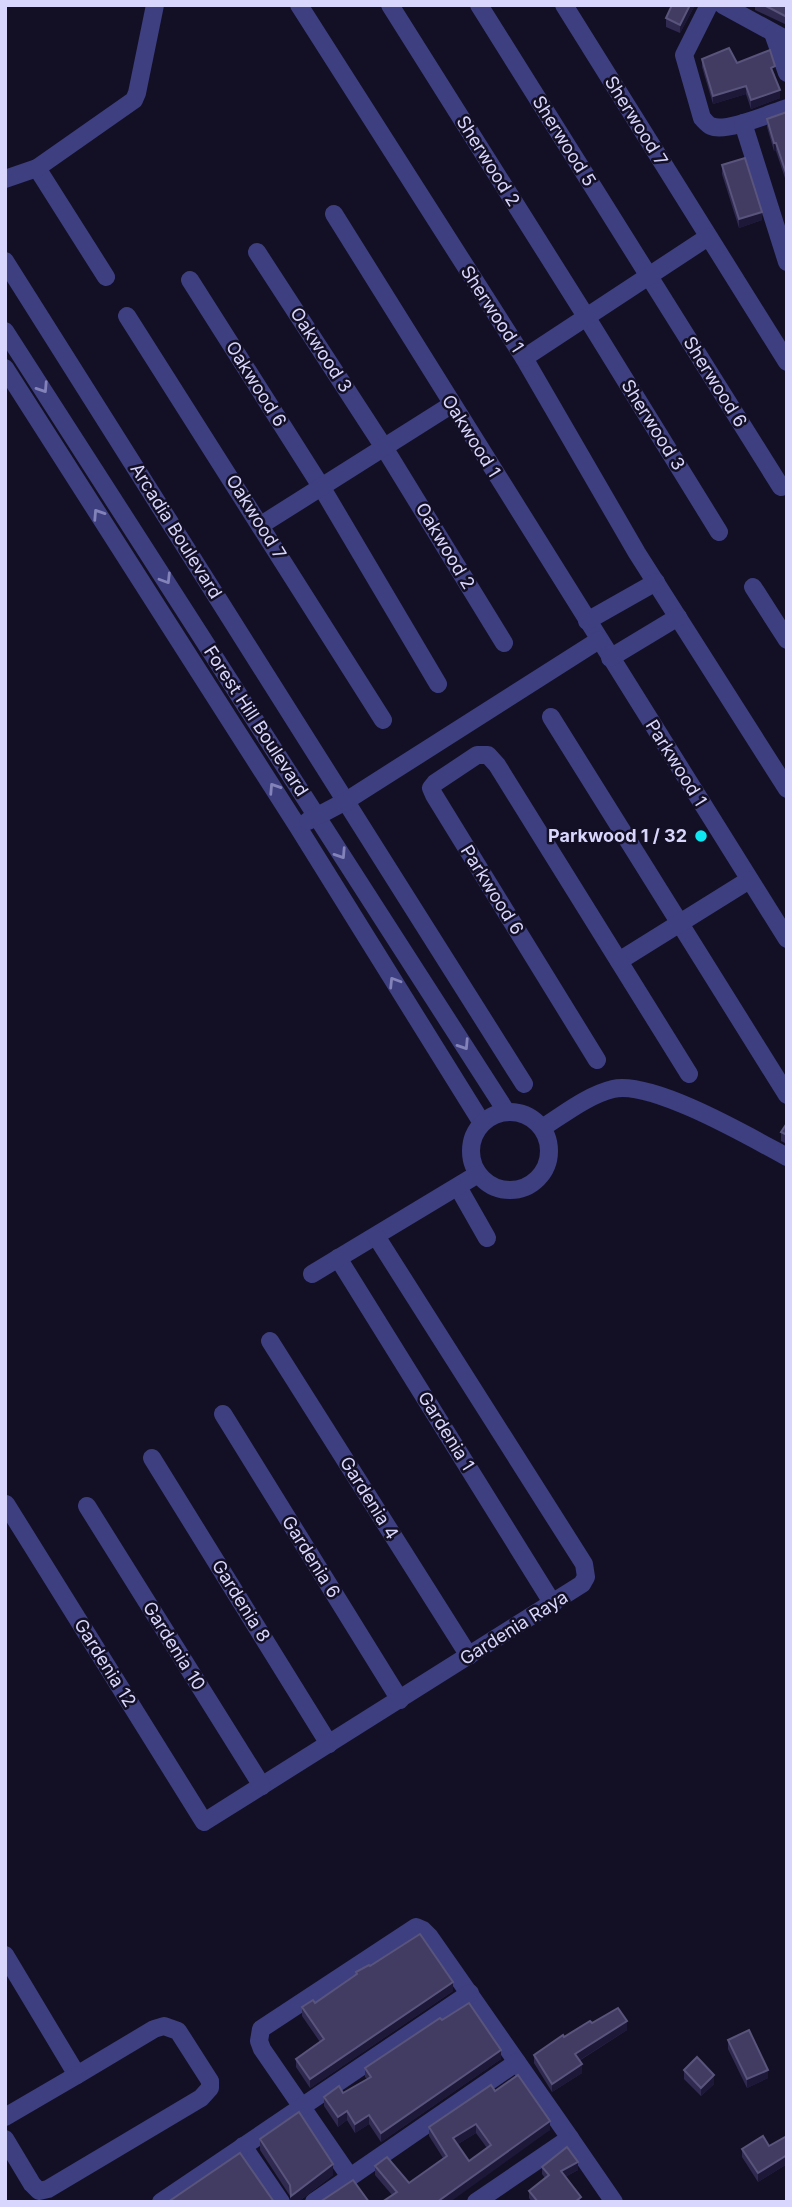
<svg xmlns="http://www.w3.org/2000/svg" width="792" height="2207" font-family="Inter,sans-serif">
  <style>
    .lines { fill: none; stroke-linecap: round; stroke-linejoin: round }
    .street { stroke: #3e3f81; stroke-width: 18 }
    .wall { fill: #302a51; fill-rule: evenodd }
    .shaded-wall { fill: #1d1838 }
    .building { fill: #423c63; stroke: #59547c; stroke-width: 2; fill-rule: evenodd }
    .oneway { stroke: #8383b9 }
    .poi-dot { fill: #0ee6f1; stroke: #131025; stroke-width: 2.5 }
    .labels { text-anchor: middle; stroke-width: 5; stroke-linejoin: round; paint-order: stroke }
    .street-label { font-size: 18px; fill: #d8d6fd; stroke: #131025 }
    .poi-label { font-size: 18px; font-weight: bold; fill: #d8d6fd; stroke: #131025; text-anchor: end }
  </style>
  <rect width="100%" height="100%" fill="#131025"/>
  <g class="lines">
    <g class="street">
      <polyline points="299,5 524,358 637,553 787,789"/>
      <polyline points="390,5 587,318 719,532"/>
      <polyline points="479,5 781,487"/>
      <polyline points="564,5 787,362"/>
      <path d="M709,5L684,55L702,118C704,120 708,125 711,126C726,133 771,113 787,108"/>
      <polyline points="723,5 787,40"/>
      <polyline points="773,33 787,73"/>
      <polyline points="743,123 787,262"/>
      <polyline points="37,168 106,277"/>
      <polyline points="5,179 37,168 134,100 137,93 155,5"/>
      <polyline points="334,214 787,939"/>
      <polyline points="257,252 385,449 504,643"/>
      <polyline points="5,261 524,1084"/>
      <polyline points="190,280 322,488 438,684"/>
      <polyline points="127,316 383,720"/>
      <polyline points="5,331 506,1111"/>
      <polyline points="524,358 708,237"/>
      <polyline points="5,368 298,827 482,1123"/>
      <polyline points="261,525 451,405"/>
      <polyline points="753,587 787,640"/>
      <polyline points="587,621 656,582"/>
      <polyline points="610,658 678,617"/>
      <polyline points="551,717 787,1095"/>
      <polyline points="308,821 346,801 599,640"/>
      <polyline points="619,961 749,880"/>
      <polyline points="597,1060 434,795 431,788 435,783 477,755 488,755 497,765 689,1074"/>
      <circle cx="510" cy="1151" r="39"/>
      <path d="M542,1128C564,1114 588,1095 613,1089C652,1080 750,1137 787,1157"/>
      <polyline points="458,1187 487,1238"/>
      <polyline points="338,1258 553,1604"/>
      <polyline points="312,1274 478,1174"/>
      <polyline points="270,1341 469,1656"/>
      <polyline points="223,1414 400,1700"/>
      <polyline points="152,1458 329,1744"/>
      <polyline points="6,1504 204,1822 582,1584 586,1577 584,1564 376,1236"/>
      <polyline points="87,1506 262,1786"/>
      <polyline points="5,1955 77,2075 154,2029 164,2026 178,2031 210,2081 210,2088 201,2098 48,2189 39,2191 32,2184 5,2139"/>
      <polyline points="5,2117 77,2075"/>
      <polyline points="570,2138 614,2202"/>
      <polyline points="243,2146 281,2202"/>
      <polyline points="350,2177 262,2049 259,2041 261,2029 416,1927 423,1930 429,1936 570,2138 476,2202"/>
      <polyline points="161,2202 470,1993"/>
      <polyline points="314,2202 517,2062"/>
    </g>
  </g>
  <g class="wall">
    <polygon points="695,5 680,33 666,27 666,18"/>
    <polygon points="755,5 787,5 787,25 755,10"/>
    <polygon points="702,59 737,63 775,74 774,75 780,98 751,109 746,94 713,104 702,67"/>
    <polygon points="787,112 787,184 776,151 774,151 767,127 767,119"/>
    <polygon points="722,165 762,220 739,228 722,174"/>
    <polygon points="787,1123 787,1144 781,1141 781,1132"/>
    <polygon points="370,1966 453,1991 310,2088 296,2067 296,2059 320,2042 302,2016 302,2007 315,2003 356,1975 356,1972"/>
    <polygon points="442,2020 501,2059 381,2142 369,2124 355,2133 347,2120 338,2127 324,2106 324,2097 343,2093 367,2079 365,2077 365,2068"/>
    <polygon points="592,2023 627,2030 579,2061 582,2073 552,2092 534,2063 534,2055 564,2037"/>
    <polygon points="728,2040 768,2078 747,2088 728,2049"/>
    <polygon points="684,2070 714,2084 701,2096 684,2079"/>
    <path d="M495,2091L550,2130L392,2195L375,2175V2166L409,2183L443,2158L429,2136V2127ZM476,2133L487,2148L469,2161L458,2144Z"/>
    <polygon points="787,2136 787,2164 758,2182 742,2157 742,2149 769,2146"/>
    <polygon points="260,2139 333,2175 298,2202 291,2202 290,2196 260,2150"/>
    <polygon points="542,2167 578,2170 565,2177 581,2202 532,2202 529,2198 529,2191 545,2178 542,2174"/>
  </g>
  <g class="shaded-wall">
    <polygon points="690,5 695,5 680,33 680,25"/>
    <polygon points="746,86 746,94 713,104 713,96"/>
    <polygon points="780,90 780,98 751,109 751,100"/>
    <rect x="774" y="143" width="2" height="8"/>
    <polygon points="762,212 762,220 739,228 739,219"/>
    <polygon points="453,1982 453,1991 310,2088 310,2079"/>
    <polygon points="627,2021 627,2030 575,2063 575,2054"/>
    <polygon points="501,2050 501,2059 381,2142 381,2133"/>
    <polygon points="582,2064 582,2073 552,2092 552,2084"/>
    <polygon points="768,2070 768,2078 747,2088 747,2079"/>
    <polygon points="714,2075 714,2084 701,2096 701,2088"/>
    <polygon points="347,2111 347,2120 338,2127 338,2117"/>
    <polygon points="369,2115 369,2124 355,2133 355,2124"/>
    <polygon points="550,2121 550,2130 450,2202 437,2202"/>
    <polygon points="476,2124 476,2133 453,2147 453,2138"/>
    <polygon points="787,2155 787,2164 758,2182 758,2173"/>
    <polygon points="578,2162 578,2170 561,2179 561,2171"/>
    <polygon points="333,2164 333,2175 298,2202 291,2202 291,2196"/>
  </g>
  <g class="building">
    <polygon points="672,5 690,5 680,25 666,18"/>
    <polygon points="764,5 787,5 787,17"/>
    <polygon points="729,48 737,63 770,50 775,66 771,68 780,90 751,100 746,86 713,96 702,59"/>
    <polygon points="787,112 787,176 776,143 774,143 767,119"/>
    <polygon points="745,158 762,212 739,219 722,165"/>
    <polygon points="787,1123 787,1135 781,1132"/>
    <polygon points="420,1934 453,1982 310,2079 296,2059 324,2039 302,2007 313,2000 315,2003 357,1974 356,1972 369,1965 370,1966"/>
    <polygon points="469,2003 501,2050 381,2133 369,2115 355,2124 347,2111 338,2117 324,2097 339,2086 343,2093 371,2077 365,2068 440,2018 442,2020"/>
    <polygon points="618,2008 627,2021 575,2054 582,2064 552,2084 534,2055 563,2035 564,2037 590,2021 592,2023"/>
    <polygon points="749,2030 768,2070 747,2079 728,2040"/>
    <polygon points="697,2057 714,2075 701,2088 684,2070"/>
    <path d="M518,2075L550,2121L437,2202H382L397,2192L375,2166L387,2157L409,2183L447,2156L429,2127L491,2085L495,2091ZM476,2124L491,2145L469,2161L453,2138Z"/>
    <polygon points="299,2112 333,2164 291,2196 290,2185 260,2139"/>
    <polygon points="763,2136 769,2146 787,2136 787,2155 758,2173 742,2149"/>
    <polygon points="567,2147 578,2162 561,2171 581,2197 575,2202 538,2202 529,2191 549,2175 542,2167"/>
    <polygon points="240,2153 272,2199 274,2202 168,2202"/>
    <polygon points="353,2180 369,2202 320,2202"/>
  </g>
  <defs><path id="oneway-chevron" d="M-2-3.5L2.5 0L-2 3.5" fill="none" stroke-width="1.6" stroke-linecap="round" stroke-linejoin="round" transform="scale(1.75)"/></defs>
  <g class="oneway">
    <use href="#oneway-chevron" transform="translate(43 388) rotate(57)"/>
    <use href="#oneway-chevron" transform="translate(98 514) rotate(-123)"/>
    <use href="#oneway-chevron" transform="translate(166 579) rotate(58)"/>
    <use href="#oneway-chevron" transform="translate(274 788) rotate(-123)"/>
    <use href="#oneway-chevron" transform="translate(341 854) rotate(57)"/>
    <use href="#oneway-chevron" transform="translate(394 982) rotate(-122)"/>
    <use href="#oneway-chevron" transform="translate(464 1045) rotate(57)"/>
  </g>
  <circle class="poi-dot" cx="701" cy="836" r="7"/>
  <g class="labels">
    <g class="street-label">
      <text transform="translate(636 121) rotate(58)" y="6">Sherwood 7</text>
      <text transform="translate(564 141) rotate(58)" y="6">Sherwood 5</text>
      <text transform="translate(488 161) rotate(58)" y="6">Sherwood 2</text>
      <text transform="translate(492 309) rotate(57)" y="6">Sherwood 1</text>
      <text transform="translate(321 350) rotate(57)" y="6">Oakwood 3</text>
      <text transform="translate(715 382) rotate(58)" y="6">Sherwood 6</text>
      <text transform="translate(256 384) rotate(58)" y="6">Oakwood 6</text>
      <text transform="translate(653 425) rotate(58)" y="6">Sherwood 3</text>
      <text transform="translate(471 436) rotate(58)" y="6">Oakwood 1</text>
      <text transform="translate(256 517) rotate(58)" y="6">Oakwood 7</text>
      <text transform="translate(176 531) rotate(58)" y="6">Arcadia Boulevard</text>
      <text transform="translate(445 546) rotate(59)" y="6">Oakwood 2</text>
      <text transform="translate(256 721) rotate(57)" y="6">Forest Hill Boulevard</text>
      <text transform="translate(676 763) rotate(58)" y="6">Parkwood 1</text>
      <text transform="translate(492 890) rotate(58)" y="6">Parkwood 6</text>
      <text transform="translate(446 1431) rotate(58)" y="6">Gardenia 1</text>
      <text transform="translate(369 1498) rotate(58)" y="6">Gardenia 4</text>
      <text transform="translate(311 1557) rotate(58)" y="6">Gardenia 6</text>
      <text transform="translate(241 1601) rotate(58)" y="6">Gardenia 8</text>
      <text transform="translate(514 1628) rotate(-32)" y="6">Gardenia Raya</text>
      <text transform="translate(174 1646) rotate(58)" y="6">Gardenia 10</text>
      <text transform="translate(105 1663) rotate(58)" y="6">Gardenia 12</text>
    </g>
    <g class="poi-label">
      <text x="687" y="842">Parkwood 1 / 32</text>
    </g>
  </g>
  <rect width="792" height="2207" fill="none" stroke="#d8d6fd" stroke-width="14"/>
</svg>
